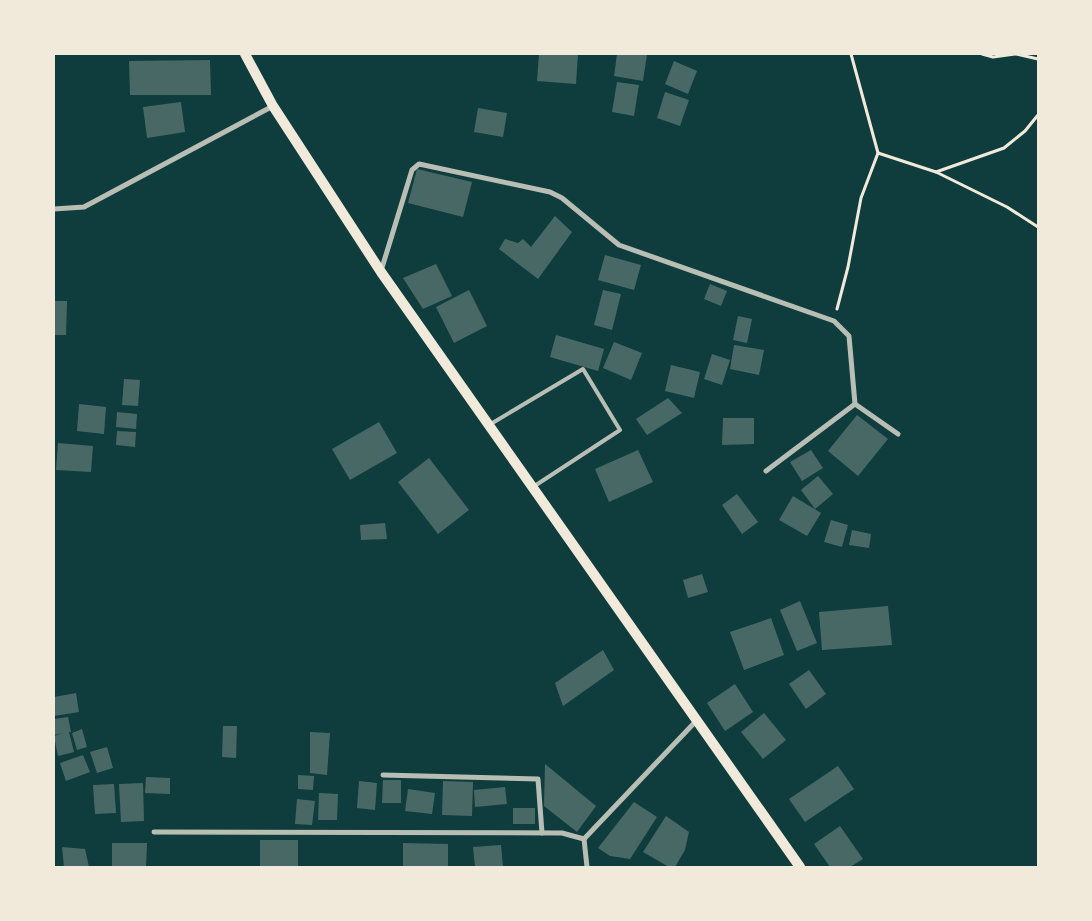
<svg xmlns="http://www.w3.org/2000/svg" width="1092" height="921" font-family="'PT Serif',serif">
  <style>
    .building { fill: #486865 }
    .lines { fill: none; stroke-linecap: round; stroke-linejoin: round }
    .path { stroke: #f1e9da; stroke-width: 3 }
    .service { stroke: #b8beb3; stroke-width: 4 }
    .minor { stroke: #b8beb3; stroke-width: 5 }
    .secondary { stroke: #f1e9da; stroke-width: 10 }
  </style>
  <rect width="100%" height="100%" fill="#0f3d3e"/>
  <g class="building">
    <polygon points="539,54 578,54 576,84 537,81"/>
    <polygon points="617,54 647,54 643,81 614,76"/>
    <polygon points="210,60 211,95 130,95 129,61"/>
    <polygon points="674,61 697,71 688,94 665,84"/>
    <polygon points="617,82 639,85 634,116 612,112"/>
    <polygon points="665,92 689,100 680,126 657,118"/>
    <polygon points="181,102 185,132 147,138 143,107"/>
    <polygon points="478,108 507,113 503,137 474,132"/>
    <polygon points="417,169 472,182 463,217 408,203"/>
    <polygon points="555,216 572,232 538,279 499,249 505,239 518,243 523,239 531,247"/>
    <polygon points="605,255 641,265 634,290 598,280"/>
    <polygon points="436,264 452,296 423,309 403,278"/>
    <polygon points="710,284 727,291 721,306 704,299"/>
    <polygon points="469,290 487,326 454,343 436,307"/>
    <polygon points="603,290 621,294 612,330 594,325"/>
    <polygon points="54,301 67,301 66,335 54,335"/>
    <polygon points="738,316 752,319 747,343 733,340"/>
    <polygon points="556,335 604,349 598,371 550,357"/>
    <polygon points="614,342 642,353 631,380 603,368"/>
    <polygon points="734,345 764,350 759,375 730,369"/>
    <polygon points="712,354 730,360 722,385 704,379"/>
    <polygon points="671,365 700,372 694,398 665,391"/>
    <polygon points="124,379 140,380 138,406 122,405"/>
    <polygon points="668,398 682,413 647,435 636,419"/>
    <polygon points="79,404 106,407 104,434 77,431"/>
    <polygon points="117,412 137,414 136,429 116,427"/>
    <polygon points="857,415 888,439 858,476 828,451"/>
    <polygon points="723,418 754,418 754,444 722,445"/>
    <polygon points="379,422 397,453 350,480 332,449"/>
    <polygon points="117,431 136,432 135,447 116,445"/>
    <polygon points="58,443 93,446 91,472 56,470"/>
    <polygon points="638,450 653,482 609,502 595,469"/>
    <polygon points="811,450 823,468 802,481 790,462"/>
    <polygon points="429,458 469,510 438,534 398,482"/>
    <polygon points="818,476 833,494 815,509 801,490"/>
    <polygon points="737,494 758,522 742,534 722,505"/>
    <polygon points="793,496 821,513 807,536 779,520"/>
    <polygon points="831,520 848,525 842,547 824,542"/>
    <polygon points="385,523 387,539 361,540 360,525"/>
    <polygon points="852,530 871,534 869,548 849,545"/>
    <polygon points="702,574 708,592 688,598 683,580"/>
    <polygon points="800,601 817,643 797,651 780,610"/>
    <polygon points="888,606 892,645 822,650 819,612"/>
    <polygon points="771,618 784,655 744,670 730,632"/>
    <polygon points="603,650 614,670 563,706 555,683"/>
    <polygon points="809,670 826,694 806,709 789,684"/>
    <polygon points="735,684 753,712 725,731 707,703"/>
    <polygon points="76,693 79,712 54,716 54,697"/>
    <polygon points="764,713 786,740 763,759 741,732"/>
    <polygon points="68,717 71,732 69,732 74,752 58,756 54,736 63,733 54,735 54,719"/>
    <polygon points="223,726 237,726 236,758 222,757"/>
    <polygon points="82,729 87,747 77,750 72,733"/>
    <polygon points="310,732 330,733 327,775 310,773"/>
    <polygon points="107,747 113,768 97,773 90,752"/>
    <polygon points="83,755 90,772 66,781 60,763"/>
    <polygon points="545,764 596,806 577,832 544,806"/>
    <polygon points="838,766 854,789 805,822 789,799"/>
    <polygon points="298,775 314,776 313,790 298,789"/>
    <polygon points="146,777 170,778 170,794 145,793"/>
    <polygon points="383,780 401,780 401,803 382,803"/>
    <polygon points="359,781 377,783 375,810 357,808"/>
    <polygon points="443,781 473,782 472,816 442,815"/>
    <polygon points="143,783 144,821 121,822 119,784"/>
    <polygon points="114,784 116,813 95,814 93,785"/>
    <polygon points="505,787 507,804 475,807 474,790"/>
    <polygon points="408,789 435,793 432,814 405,811"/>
    <polygon points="319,793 338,794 337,820 318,820"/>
    <polygon points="297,799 315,801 312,825 295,824"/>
    <polygon points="634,802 657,817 630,859 610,856 598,848"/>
    <rect x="513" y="808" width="22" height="16"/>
    <polygon points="666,816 689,832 685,850 675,867 669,867 643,852"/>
    <polygon points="840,826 863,859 850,867 830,867 814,844"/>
    <rect x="260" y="840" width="38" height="27"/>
    <polygon points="112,843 147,843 146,867 112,867"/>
    <polygon points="403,843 448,844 448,867 403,867"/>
    <polygon points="501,845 503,867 475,867 473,847"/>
    <polygon points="62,847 85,849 89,867 64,867"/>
  </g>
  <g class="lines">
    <g class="path">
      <polyline points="982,54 993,57 1015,54"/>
      <polyline points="1016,54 1038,59"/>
      <polyline points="878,153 936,172 1004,148 1025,131 1038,115"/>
      <polyline points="936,172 1007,207 1038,227"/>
      <polyline points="837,309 848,267 861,198 878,153 851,54"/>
    </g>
    <polyline class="service" points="489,425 583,369 620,430 533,487"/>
    <g class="minor">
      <polyline points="54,209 84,207 273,106"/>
      <polyline points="381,271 412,170 419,164 550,192 562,198 619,245 834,321 849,336 855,404 898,434"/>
      <polyline points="766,471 855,404"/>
      <polyline points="383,775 538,779 542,833"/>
      <polyline points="154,832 562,833 584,839 697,720"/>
      <polyline points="584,839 587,867"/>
    </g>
    <polyline class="secondary" points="245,54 273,106 381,272 800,867"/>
  </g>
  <rect width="1092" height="921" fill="none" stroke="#f1e9da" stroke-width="110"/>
</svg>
